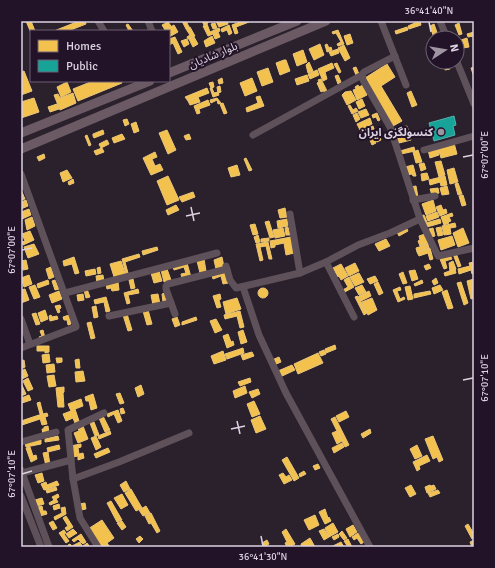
<svg xmlns="http://www.w3.org/2000/svg" width="495" height="568" font-family="Signika,'Noto Sans Arabic',sans-serif">
  <style>
    .homes { fill: #f2c14e; stroke: #ebc67a }
    .public { fill: #17a398; stroke: #52b1ae }
    .lines { fill: none; stroke-linecap: round; stroke-linejoin: round }
    .minor { stroke: #5f515a; stroke-width: 7 }
    .major { stroke: #6b5964; stroke-width: 9 }
    .ticks { fill: none; stroke: #dcd2e1; stroke-width: 1.5 }
    .poi-dot { fill: #9e94a2; stroke: #221328; stroke-width: 1.5 }
    .labels { text-anchor: middle; stroke-width: 4; stroke-linejoin: round; paint-order: stroke }
    .street-label { font-size: 11px; fill: #dcd2e1; stroke: #221328 }
    .poi-label { font-size: 11px; font-weight: bold; fill: #dcd2e1; stroke: #221328; text-anchor: end }
    .neatline { fill: none; stroke: #dcd2e1; stroke-width: 1.5 }
    .ticks-label { font-size: 10px; text-anchor: middle; fill: #dcd2e1 }
  </style>
  <rect width="100%" height="100%" fill="#2a212d"/>
  <g class="homes">
    <polygon points="26,21 31,21 35,31 31,31 31,33"/>
    <polygon points="79,21 85,21 86,24 68,31 54,31"/>
    <polygon points="182,21 186,21 189,27 186,29"/>
    <polygon points="202,21 208,21 208,23 204,25"/>
    <polygon points="216,21 227,21 228,24 219,27"/>
    <polygon points="242,21 249,22 236,27 238,33 235,34 232,25"/>
    <polygon points="417,21 420,21 421,25 409,29 408,26 417,22"/>
    <polygon points="168,22 171,26 165,30 162,25"/>
    <polygon points="215,23 217,28 213,29 211,24"/>
    <polygon points="459,23 462,34 459,35 455,25"/>
    <polygon points="128,24 133,31 129,31 126,25"/>
    <polygon points="207,24 210,32 219,28 220,31 208,36 203,26"/>
    <polygon points="434,24 439,38 434,38 430,26"/>
    <polygon points="174,25 178,32 169,37 169,31 163,31"/>
    <polygon points="229,25 232,33 229,35 227,30 222,32 221,29"/>
    <polygon points="190,27 195,36 188,39 187,37 190,35 186,29"/>
    <polygon points="407,27 408,30 396,34 395,31"/>
    <polygon points="338,30 344,44 338,46 337,44 341,42 336,33 333,34 332,32"/>
    <polygon points="218,32 220,37 215,39 213,34"/>
    <polygon points="474,32 474,36 468,37 467,34"/>
    <polygon points="350,34 353,43 347,45 344,36"/>
    <polygon points="212,36 215,43 206,47 204,41"/>
    <polygon points="175,37 182,52 178,54 173,43 169,45 169,39"/>
    <polygon points="194,37 198,44 193,47 189,39"/>
    <polygon points="467,38 469,47 463,48 461,40"/>
    <polygon points="187,39 189,44 184,47 181,41"/>
    <polygon points="320,44 324,55 314,60 309,49"/>
    <polygon points="327,44 329,48 331,47 332,50 327,52 325,45"/>
    <polygon points="344,45 350,58 345,61 338,48"/>
    <polygon points="338,49 339,53 331,56 329,52"/>
    <polygon points="303,50 307,62 297,66 293,54"/>
    <polygon points="284,60 286,60 290,71 280,75 276,63"/>
    <polygon points="309,62 313,71 308,73 306,65"/>
    <polygon points="442,62 448,62 450,69 445,70"/>
    <polygon points="332,63 334,68 325,72 327,79 323,81 318,69"/>
    <polygon points="337,63 341,72 339,73 334,64"/>
    <polygon points="387,64 395,77 381,86 402,121 393,126 365,78"/>
    <polygon points="356,67 359,74 356,75 353,68"/>
    <polygon points="474,67 474,77 471,68"/>
    <polygon points="268,68 273,82 262,86 257,72"/>
    <polygon points="317,70 319,75 310,79 308,74"/>
    <polygon points="24,71 32,91 21,95 21,72"/>
    <polygon points="307,75 309,81 297,85 295,79"/>
    <polygon points="338,75 341,82 338,84 335,76"/>
    <polygon points="222,78 223,83 219,84 218,80"/>
    <polygon points="252,78 257,91 245,96 240,83"/>
    <polygon points="321,79 327,91 324,92 318,80"/>
    <polygon points="93,81 121,81 122,83 78,101 73,89"/>
    <polygon points="67,82 71,92 61,97 57,87"/>
    <polygon points="213,82 214,87 211,88 209,83"/>
    <polygon points="319,82 323,91 321,92 317,83"/>
    <polygon points="358,85 359,87 363,85 367,95 357,100 353,90 356,89 355,87"/>
    <polygon points="220,86 221,92 218,93 217,87"/>
    <polygon points="207,88 209,93 188,101 185,97"/>
    <polygon points="210,88 212,88 214,93 218,92 219,95 213,97"/>
    <polygon points="351,91 356,100 347,105 342,95 345,92"/>
    <polygon points="411,91 417,105 412,107 407,93"/>
    <polygon points="73,93 76,103 60,110 54,95 58,94 60,98"/>
    <polygon points="260,96 264,106 247,112 246,108 258,103 256,97"/>
    <polygon points="198,97 200,102 190,105 188,101"/>
    <polygon points="34,98 39,112 21,118 21,102"/>
    <polygon points="217,98 221,103 218,104 217,100 211,103 210,100"/>
    <polygon points="362,99 365,106 359,109 356,102"/>
    <polygon points="208,100 210,105 199,109 200,113 197,114 194,106"/>
    <polygon points="223,103 227,113 224,114 220,104"/>
    <polygon points="57,104 59,109 50,112 48,107"/>
    <polygon points="350,105 353,110 356,108 358,111 352,114 348,106"/>
    <polygon points="366,109 369,115 361,118 358,112"/>
    <polygon points="357,113 360,119 356,122 353,115"/>
    <polygon points="377,113 380,120 378,121 376,117 373,118 372,115"/>
    <polygon points="370,118 372,124 360,130 357,124"/>
    <polygon points="127,119 129,124 125,126 123,120"/>
    <polygon points="136,122 139,131 134,133 131,124"/>
    <polygon points="373,126 374,129 370,131 372,134 364,137 363,134 361,135 360,132"/>
    <polygon points="407,126 411,140 399,143 395,129"/>
    <polygon points="103,130 104,134 94,138 93,136 93,134"/>
    <polygon points="167,130 176,150 168,154 159,133"/>
    <polygon points="122,134 125,139 114,143 112,138"/>
    <polygon points="189,134 191,139 186,140 184,136"/>
    <polygon points="378,134 381,140 377,142 374,135"/>
    <polygon points="87,135 91,145 89,146 85,136"/>
    <polygon points="373,136 376,143 372,145 369,138"/>
    <polygon points="107,140 109,144 101,148 99,144"/>
    <polygon points="454,143 457,154 441,158 438,147"/>
    <polygon points="414,147 415,151 401,154 400,151"/>
    <polygon points="102,148 104,152 96,155 94,151"/>
    <polygon points="438,148 439,155 430,158 428,150"/>
    <polygon points="418,150 422,162 416,163 413,152"/>
    <polygon points="155,152 157,157 152,159 155,166 160,164 163,170 151,175 143,158"/>
    <polygon points="44,154 45,158 39,161 37,157"/>
    <polygon points="246,158 252,170 249,171 244,159"/>
    <polygon points="441,161 445,175 439,177 435,162"/>
    <polygon points="424,163 426,169 421,171 419,164"/>
    <polygon points="237,165 240,175 231,177 228,168"/>
    <polygon points="413,165 416,176 413,176 412,174 407,175 405,167"/>
    <polygon points="454,168 458,182 450,184 447,170"/>
    <polygon points="67,170 72,178 63,182 60,173"/>
    <polygon points="427,173 429,179 422,181 421,174"/>
    <polygon points="168,176 179,200 167,205 157,181"/>
    <polygon points="445,176 447,185 441,186 440,182 430,185 429,180"/>
    <polygon points="73,179 74,183 69,185 68,182"/>
    <polygon points="458,183 462,194 458,195 455,184"/>
    <polygon points="416,186 418,197 413,198 410,187"/>
    <polygon points="447,186 449,194 442,195 440,188"/>
    <polygon points="438,188 439,193 432,195 430,189"/>
    <polygon points="21,192 22,192 25,199 21,200"/>
    <polygon points="193,192 195,197 182,202 179,197"/>
    <polygon points="463,195 466,205 462,206 459,196"/>
    <polygon points="26,200 28,206 21,209 21,202"/>
    <polygon points="433,200 436,211 426,215 422,204"/>
    <polygon points="176,205 179,210 168,215 166,210"/>
    <polygon points="441,205 443,210 446,209 447,213 440,216 436,207"/>
    <polygon points="285,208 287,217 280,218 278,210"/>
    <polygon points="29,209 31,215 22,219 21,212"/>
    <polygon points="437,212 439,217 428,221 426,216"/>
    <polygon points="452,213 453,216 449,217 451,221 448,222 449,223 444,225 441,217"/>
    <polygon points="424,215 427,222 423,223 420,216"/>
    <polygon points="32,217 35,226 27,230 25,220"/>
    <polygon points="287,219 288,226 278,228 277,221"/>
    <polygon points="440,219 441,223 427,227 426,223"/>
    <polygon points="269,221 274,237 270,238 265,222"/>
    <polygon points="455,223 456,227 450,228 451,234 444,235 442,226"/>
    <polygon points="255,224 258,234 253,235 250,225"/>
    <polygon points="288,227 290,235 286,235 285,228"/>
    <polygon points="406,227 408,231 399,236 397,232"/>
    <polygon points="441,227 443,235 438,236 436,228"/>
    <polygon points="283,228 285,236 275,238 273,230"/>
    <polygon points="433,228 435,236 431,237 429,229"/>
    <polygon points="463,228 469,243 458,247 453,233"/>
    <polygon points="30,231 34,240 23,245 22,242 25,241 22,234"/>
    <polygon points="425,234 429,243 420,246 418,241 420,240 419,236"/>
    <polygon points="258,235 260,242 256,243 254,237"/>
    <polygon points="452,236 455,245 441,250 438,240"/>
    <polygon points="291,237 294,253 286,255 284,243 275,245 275,247 271,248 270,241"/>
    <polygon points="269,238 269,241 261,242 261,239"/>
    <polygon points="386,239 390,246 379,251 375,244"/>
    <polygon points="268,242 272,259 269,259 266,246 260,247 263,260 260,261 256,244"/>
    <polygon points="34,244 39,254 28,258 24,247"/>
    <polygon points="428,244 429,248 417,252 416,248"/>
    <polygon points="157,247 158,250 143,255 142,251"/>
    <polygon points="430,248 433,259 430,260 428,253 419,256 417,252"/>
    <polygon points="456,253 461,266 458,267 453,254"/>
    <polygon points="139,254 140,257 125,262 128,273 126,274 122,259"/>
    <polygon points="450,255 452,259 445,261 447,268 444,269 440,259"/>
    <polygon points="74,257 79,273 75,274 72,264 64,266 63,261"/>
    <polygon points="222,257 224,267 216,269 214,260"/>
    <polygon points="204,259 206,271 200,273 197,261"/>
    <polygon points="26,260 28,269 23,270 21,261"/>
    <polygon points="121,261 126,276 115,280 110,264"/>
    <polygon points="453,261 456,269 450,271 449,263"/>
    <polygon points="474,262 474,273 472,274 471,270 459,274 458,269 470,266 469,263"/>
    <polygon points="187,263 191,277 182,279 181,274 186,273 184,267 174,270 173,267"/>
    <polygon points="355,263 359,271 349,276 345,268"/>
    <polygon points="341,264 348,276 341,280 339,276 338,277 333,268"/>
    <polygon points="429,264 431,268 426,270 424,266"/>
    <polygon points="51,267 54,277 49,279 46,269"/>
    <polygon points="100,267 101,273 98,274 97,268"/>
    <polygon points="95,269 96,274 86,276 85,271"/>
    <polygon points="167,269 171,280 164,282 161,270"/>
    <polygon points="455,269 456,273 445,276 444,273"/>
    <polygon points="415,270 418,279 412,281 409,271"/>
    <polygon points="159,271 162,281 154,283 151,273"/>
    <polygon points="225,272 228,283 223,284 221,276 213,279 212,276"/>
    <polygon points="403,272 407,283 403,284 399,274"/>
    <polygon points="359,273 364,282 355,286 350,277"/>
    <polygon points="29,275 32,284 24,287 21,278"/>
    <polygon points="103,275 104,282 97,283 96,276"/>
    <polygon points="375,276 378,281 370,284 367,279"/>
    <polygon points="349,277 354,287 343,293 341,291 348,287 344,280"/>
    <polygon points="436,278 438,283 434,285 432,281"/>
    <polygon points="133,279 135,288 131,289 129,280"/>
    <polygon points="474,279 474,298 471,299 467,281"/>
    <polygon points="48,280 49,284 38,288 37,284"/>
    <polygon points="55,280 59,289 55,290 52,281"/>
    <polygon points="422,280 423,283 415,286 414,284"/>
    <polygon points="118,282 119,290 112,291 111,288 107,289 106,285"/>
    <polygon points="378,282 383,293 379,295 374,284"/>
    <polygon points="461,282 468,303 464,305 457,283"/>
    <polygon points="35,285 40,297 34,299 29,287"/>
    <polygon points="362,285 366,292 359,295 355,288"/>
    <polygon points="440,285 443,290 434,294 432,288"/>
    <polygon points="410,286 413,299 408,300 405,287"/>
    <polygon points="400,287 401,290 397,291 400,299 404,297 405,299 398,302 393,290"/>
    <circle cx="263" cy="293" r="5"/>
    <polygon points="25,289 29,300 21,303 21,290"/>
    <polygon points="87,289 90,297 86,298 84,290"/>
    <polygon points="138,289 139,293 128,295 130,303 127,304 124,293"/>
    <polygon points="447,290 453,308 448,309 442,292"/>
    <polygon points="59,291 62,299 52,303 49,295"/>
    <polygon points="369,291 371,296 361,301 359,296"/>
    <polygon points="430,291 431,294 414,298 414,294"/>
    <polygon points="165,293 167,301 163,302 162,294"/>
    <polygon points="83,294 84,300 78,301 77,295"/>
    <polygon points="158,294 160,304 153,305 151,295"/>
    <polygon points="220,294 221,299 219,300 221,307 217,308 213,296"/>
    <polygon points="358,296 367,313 364,315 355,297"/>
    <polygon points="106,297 110,311 106,312 104,302 95,304 94,300"/>
    <polygon points="237,298 241,309 226,314 223,302"/>
    <polygon points="372,298 377,310 368,315 362,302"/>
    <polygon points="60,305 61,308 59,309 60,312 58,313 55,306"/>
    <polygon points="96,306 98,317 94,318 92,307"/>
    <polygon points="45,310 48,319 41,322 38,313"/>
    <polygon points="148,310 152,324 147,325 143,311"/>
    <polygon points="240,311 244,327 240,328 237,316 225,319 224,315"/>
    <polygon points="36,313 40,324 36,325 32,314"/>
    <polygon points="127,314 132,330 128,331 123,315"/>
    <polygon points="51,315 52,317 57,316 58,319 50,321 49,316"/>
    <polygon points="69,315 71,324 68,325 67,320 64,320 63,317"/>
    <polygon points="177,317 180,325 175,327 172,319"/>
    <polygon points="196,317 197,320 182,325 182,322"/>
    <polygon points="216,319 222,330 215,333 210,321"/>
    <polygon points="91,322 95,338 91,339 87,323"/>
    <polygon points="43,330 45,338 40,340 39,337 42,336 40,331"/>
    <polygon points="243,330 247,342 241,344 238,332"/>
    <polygon points="228,334 231,342 233,341 234,345 227,348 223,336"/>
    <polygon points="335,345 336,349 326,353 325,349"/>
    <polygon points="37,346 49,346 49,352 45,353 45,351 37,351"/>
    <polygon points="243,348 244,353 227,359 225,354"/>
    <polygon points="324,350 326,354 321,356 319,352"/>
    <polygon points="223,351 226,360 214,364 211,356"/>
    <polygon points="252,352 254,356 243,360 241,355"/>
    <polygon points="318,353 323,363 298,374 294,364"/>
    <polygon points="49,354 50,362 43,363 42,355"/>
    <polygon points="279,357 281,362 274,365 272,360"/>
    <polygon points="56,358 62,358 62,362 57,363"/>
    <polygon points="79,359 80,368 76,368 75,360"/>
    <polygon points="24,360 25,367 21,369 21,361"/>
    <polygon points="54,364 55,372 47,373 46,365"/>
    <polygon points="292,365 295,370 280,377 278,371"/>
    <polygon points="25,369 28,376 22,379 21,371"/>
    <polygon points="83,371 85,381 76,382 75,372"/>
    <polygon points="54,375 56,386 49,387 47,376"/>
    <polygon points="28,378 33,389 28,391 23,381"/>
    <polygon points="250,378 251,382 240,386 238,382"/>
    <polygon points="21,383 26,394 21,396"/>
    <polygon points="141,385 144,394 138,397 135,388"/>
    <polygon points="245,386 247,393 235,398 233,391"/>
    <polygon points="64,387 64,392 63,393 64,407 58,407 56,388"/>
    <polygon points="258,389 260,394 252,398 249,392"/>
    <polygon points="120,393 124,403 120,404 116,394"/>
    <polygon points="93,394 97,408 91,410 89,401 86,401 85,397"/>
    <polygon points="29,395 31,400 22,403 21,398"/>
    <polygon points="81,399 83,406 75,409 79,421 75,423 73,418 66,421 63,414 71,411 68,404"/>
    <polygon points="254,401 260,414 252,417 247,404"/>
    <polygon points="40,402 43,414 40,414 37,403"/>
    <polygon points="123,408 125,413 121,414 120,409"/>
    <polygon points="118,410 122,421 118,423 114,414 108,417 107,414"/>
    <polygon points="346,411 349,417 339,422 336,416"/>
    <polygon points="47,413 48,416 45,417 47,424 42,425 39,415"/>
    <polygon points="39,415 40,419 22,425 21,421"/>
    <polygon points="103,416 110,430 105,432 99,418"/>
    <polygon points="260,416 266,429 256,433 251,420"/>
    <polygon points="335,417 349,445 345,447 331,419"/>
    <polygon points="94,422 99,435 95,436 90,423"/>
    <polygon points="48,426 49,433 43,434 42,429 44,429 44,427"/>
    <polygon points="83,426 88,439 78,443 74,433 79,431 78,428"/>
    <polygon points="370,429 371,433 363,438 361,434"/>
    <polygon points="110,431 111,434 99,439 98,436"/>
    <polygon points="337,431 342,441 337,444 332,433"/>
    <polygon points="58,436 59,440 45,442 45,439"/>
    <polygon points="96,436 101,447 96,450 91,438"/>
    <polygon points="433,436 443,460 439,462 437,457 433,459 425,439"/>
    <polygon points="41,440 41,444 26,447 25,443"/>
    <polygon points="342,443 344,447 334,453 332,448"/>
    <polygon points="81,444 81,447 78,448 79,454 83,453 84,458 78,460 78,456 73,457 70,446"/>
    <polygon points="59,445 60,449 48,452 47,448"/>
    <polygon points="417,445 422,456 415,459 410,449"/>
    <polygon points="30,447 33,456 36,455 37,459 31,462 26,448"/>
    <polygon points="108,448 110,452 96,458 94,454"/>
    <polygon points="48,452 50,465 46,466 43,453"/>
    <polygon points="427,455 430,461 419,466 420,469 417,471 413,462"/>
    <polygon points="287,457 299,478 294,481 282,460"/>
    <polygon points="318,464 320,468 315,470 313,466"/>
    <polygon points="304,471 306,474 300,477 299,474"/>
    <polygon points="42,473 44,481 38,483 35,475"/>
    <polygon points="283,473 286,477 289,475 292,480 284,484 279,475"/>
    <polygon points="57,481 59,485 44,490 41,484 46,482 47,485"/>
    <polygon points="126,481 130,489 124,492 120,485"/>
    <polygon points="411,485 416,494 410,497 405,488"/>
    <polygon points="430,485 431,486 434,485 436,489 427,493 425,487"/>
    <polygon points="56,487 57,490 47,493 46,490"/>
    <polygon points="131,489 142,508 136,511 125,493"/>
    <polygon points="438,490 440,493 430,497 428,493"/>
    <polygon points="58,494 59,497 56,499 58,502 50,505 49,503 54,500 52,497"/>
    <polygon points="122,494 128,505 121,509 114,498"/>
    <polygon points="42,498 44,504 37,506 35,500"/>
    <polygon points="111,501 122,520 117,522 107,503"/>
    <polygon points="85,503 86,509 81,510 79,504"/>
    <polygon points="59,504 60,508 54,510 53,506"/>
    <polygon points="42,506 43,511 46,511 47,514 40,516 38,507"/>
    <polygon points="146,506 150,513 143,516 139,510"/>
    <polygon points="65,507 66,514 55,520 54,517 62,513 61,508"/>
    <polygon points="325,509 328,518 329,517 331,521 325,524 319,512"/>
    <polygon points="151,513 160,531 157,533 151,523 149,524 145,516"/>
    <polygon points="315,515 319,525 309,530 304,520"/>
    <polygon points="66,516 73,527 67,531 65,528 68,526 63,518"/>
    <polygon points="102,520 114,538 107,543 110,547 100,547 88,529"/>
    <polygon points="53,521 57,528 53,530 49,523"/>
    <polygon points="122,521 126,527 122,530 117,523"/>
    <polygon points="333,523 338,532 329,537 325,528"/>
    <polygon points="468,524 474,534 474,537 472,539 465,526"/>
    <polygon points="353,525 357,532 350,537 346,529"/>
    <polygon points="73,529 77,533 69,538 66,534"/>
    <polygon points="286,529 295,544 290,547 287,547 285,543 287,542 282,532"/>
    <polygon points="324,529 329,537 324,540 319,531"/>
    <polygon points="64,530 66,533 64,534 69,541 66,543 59,533"/>
    <polygon points="342,531 347,538 344,540 339,534"/>
    <polygon points="358,533 364,542 361,544 357,538 354,540 352,537"/>
    <polygon points="81,534 86,542 83,544 78,539 74,542 72,540"/>
    <polygon points="338,534 339,537 334,540 332,537"/>
    <polygon points="140,536 143,539 139,543 136,539"/>
    <polygon points="310,538 315,547 302,547 301,544"/>
    <polygon points="348,539 352,547 348,547 344,541"/>
    <polygon points="267,540 269,544 264,547 262,543"/>
    <polygon points="474,540 474,546 472,547 470,542"/>
    <polygon points="80,542 82,546 80,547 69,547 68,545 70,544 72,546"/>
    <polygon points="341,542 344,547 331,547"/>
    <polygon points="87,543 90,547 82,547"/>
  </g>
  <polygon class="public" points="454,116 456,125 453,126 455,135 434,141 429,123"/>
  <g class="lines">
    <g class="minor">
      <polyline points="98,21 104,31"/>
      <polyline points="148,21 152,31"/>
      <polyline points="381,21 406,85"/>
      <polyline points="440,21 447,38"/>
      <polyline points="395,56 364,72 362,75 363,80 390,127 420,219 438,256 474,248"/>
      <polyline points="457,62 474,104"/>
      <polyline points="253,135 362,75"/>
      <polyline points="424,150 474,136"/>
      <polyline points="21,174 76,326 76,327 21,348"/>
      <polyline points="413,200 435,196"/>
      <polyline points="290,214 300,273"/>
      <polyline points="326,262 354,317"/>
      <polyline points="226,266 230,280 236,288 300,273 326,262 358,245 390,233 420,219"/>
      <polyline points="243,287 259,335 286,393 370,547"/>
      <polyline points="65,293 217,253"/>
      <polyline points="175,314 166,289 166,286 168,284 227,269"/>
      <polyline points="109,316 171,303"/>
      <polyline points="21,319 30,344"/>
      <polyline points="21,442 56,432"/>
      <polyline points="21,470 49,547"/>
      <polyline points="22,473 71,460"/>
      <polyline points="73,479 119,462 189,433"/>
      <polyline points="21,496 41,547"/>
      <polyline points="98,547 80,518 73,479 68,430 104,413"/>
    </g>
    <g class="major">
      <polyline points="169,73 297,21"/>
      <polyline points="21,133 150,81"/>
      <polyline points="21,149 326,21"/>
    </g>
  </g>
  <path class="ticks" d="M429,22L431,32M463,157L473,155M191,207L194,221M186,216L200,213M22,250L32,248M463,380L473,378M237,421L240,434M231,429L245,426M22,474L32,471M261,536L263,546"/>
  <circle class="poi-dot" cx="441" cy="132" r="4"/>
  <g class="labels">
    <g class="street-label">
      <text transform="translate(213 55) rotate(-23)" y="4">بلوار شادیان</text>
    </g>
    <g class="poi-label">
      <text x="433" y="136">کنسولگری ایران</text>
    </g>
  </g>
  <rect width="495" height="568" fill="none" stroke="#221328" stroke-width="44"/>
  <rect x="30" y="30" width="140" height="52" fill="#221328" stroke="#6c5f72"/>
  <rect x="38" y="40" width="20" height="12" fill="#f2c14e" stroke="#6c5f72"/>
  <text x="66" y="50" font-size="12" fill="#dcd2e1">Homes</text>
  <rect x="38" y="60" width="20" height="12" fill="#17a398" stroke="#6c5f72"/>
  <text x="66" y="70" font-size="12" fill="#dcd2e1">Public</text>
  <g transform="translate(445 50) rotate(78)"><circle r="19" fill="#221328" stroke="#6c5f72"/>
  <path d="M0-3L7 15L0 10L-7 15Z" fill="#9e94a2"/>
  <text y="-6" font-size="11" font-weight="bold" text-anchor="middle" fill="#dcd2e1">N</text>
  </g>
  <rect x="22" y="22" width="451" height="524" class="neatline"/>
  <g class="ticks-label">
    <text x="429" y="14">36°41'40"N</text>
    <text transform="translate(484 155) rotate(-90)" y="4">67°07'00"E</text>
    <text transform="translate(11 250) rotate(-90)" y="4">67°07'00"E</text>
    <text transform="translate(484 378) rotate(-90)" y="4">67°07'10"E</text>
    <text transform="translate(11 474) rotate(-90)" y="4">67°07'10"E</text>
    <text x="263" y="560">36°41'30"N</text>
  </g>
</svg>
